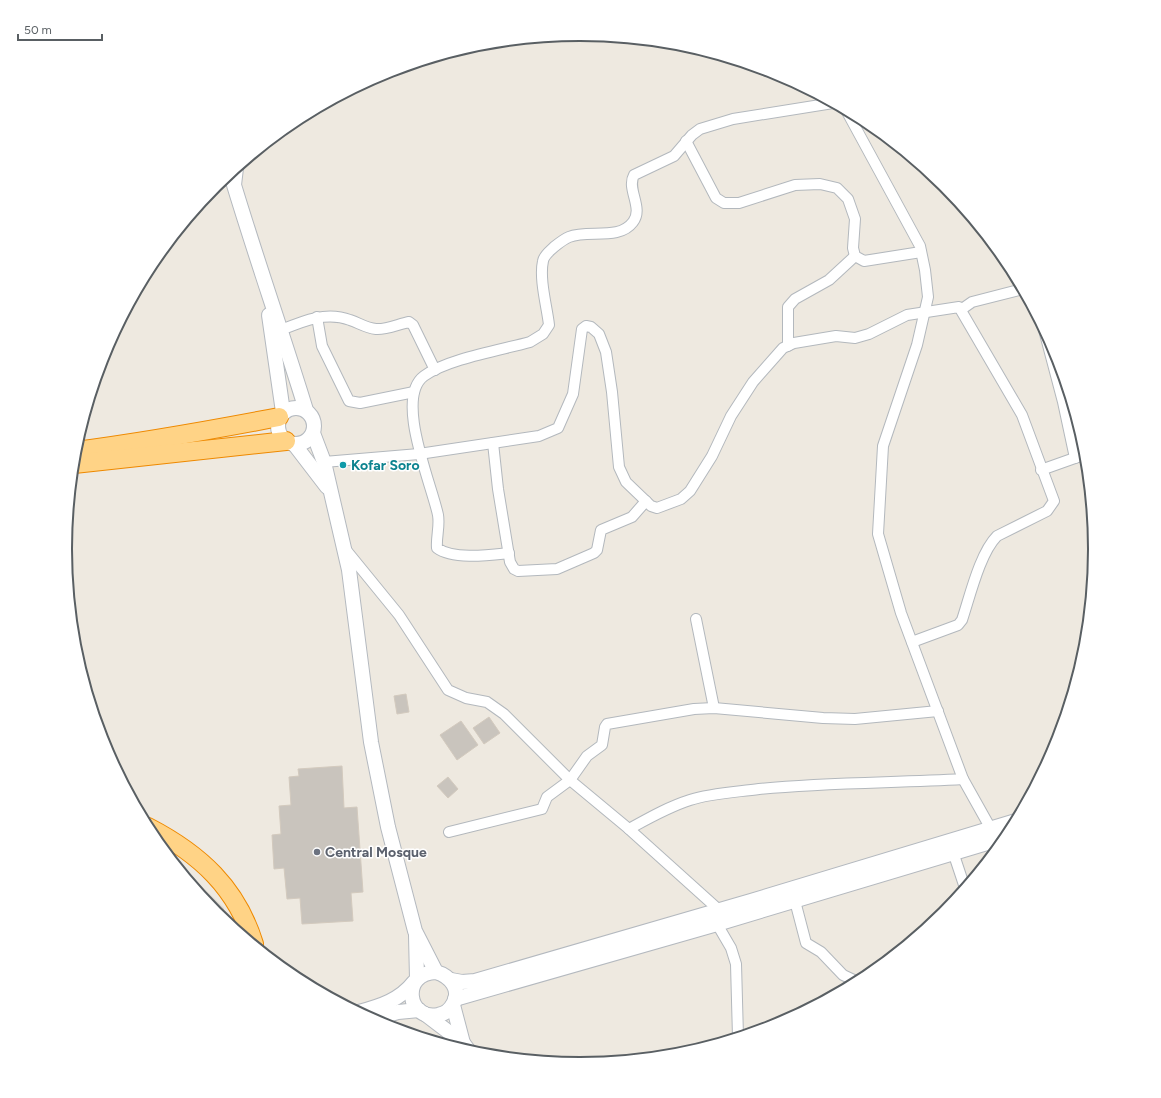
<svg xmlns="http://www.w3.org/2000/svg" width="1161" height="1098" font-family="Figtree,sans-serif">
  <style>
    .education { fill: #ddd8cf }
    .building { fill: #c9c4bd; stroke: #d3cabe }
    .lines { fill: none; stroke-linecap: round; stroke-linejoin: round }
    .street-casing { stroke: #b3b8bd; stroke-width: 12 }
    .secondary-casing { stroke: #b4b9bf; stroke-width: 16 }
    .highway-casing { stroke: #ee8900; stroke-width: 20 }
    .street { stroke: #fff; stroke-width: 10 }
    .secondary { stroke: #fff; stroke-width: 14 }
    .highway { stroke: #ffd386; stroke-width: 18 }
    .culture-dot { fill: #0f9aa8; stroke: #fff; stroke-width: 1.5 }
    .worship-dot { fill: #6b7280; stroke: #fff; stroke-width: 1.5 }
    .labels { text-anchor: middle; stroke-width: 3; stroke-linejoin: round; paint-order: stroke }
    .culture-label { font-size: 14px; font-weight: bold; fill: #0d838f; stroke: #fff; text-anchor: start }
    .worship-label { font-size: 14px; font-weight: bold; fill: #5b616d; stroke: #fff; text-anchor: start }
    .rim { fill: none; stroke: #595f63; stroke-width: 2 }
  </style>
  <rect width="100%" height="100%" fill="#eee9e0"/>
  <polygon class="education" points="188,873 224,908 226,921 216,913 185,875"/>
  <g class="building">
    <polygon points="406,694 409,712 397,714 394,696"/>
    <polygon points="489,717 500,733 484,744 473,728"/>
    <polygon points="461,721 478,745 457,760 440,735"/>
    <polygon points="342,766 344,808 357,807 363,892 351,893 353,921 302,924 300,898 287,899 284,868 274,869 272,835 281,834 279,806 291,805 289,777 299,776 298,769"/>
    <polygon points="448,777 458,789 448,798 437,786"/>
  </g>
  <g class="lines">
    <g class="street-casing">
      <g id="street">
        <polyline points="846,110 920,246 925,270 928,297 917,345 883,446 878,534 901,613 963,779 991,829"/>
        <polyline points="686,141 716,198 724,203 739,203 795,185 820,184 837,188 848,199 855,219 853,248 855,256 864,261 921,252"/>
        <polyline points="204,199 230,174"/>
        <polyline points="962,309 972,302 1023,289"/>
        <polyline points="317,317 322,346 349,401 360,403 414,392"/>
        <path d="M281,330C303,321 326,311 350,320C359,323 366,328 376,329C385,330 399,324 409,322L413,325L435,370"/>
        <polyline points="1044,330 1063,402 1075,458"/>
        <polyline points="788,346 788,307 795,299 829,280 855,256"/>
        <polyline points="493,443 498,489 510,562 514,569 518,571 557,569 594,553 597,550 601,530 632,517 646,501"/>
        <path d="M324,462L419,454L539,436L558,428L573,394L582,329L586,326L591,327L599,334L606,352L612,392L619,467L626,482L651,506L657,508L681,499L690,491L712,456L731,416L753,382L783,348L794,343L836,336L855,338L869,334L907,315L959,307L1022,415L1054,501L1047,511L997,536C980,553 970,596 962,620L958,625L912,642"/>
        <polyline points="1041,470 1086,454"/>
        <polyline points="346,550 399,615 448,690 466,698 487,702 504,714 570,780 629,829 719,910"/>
        <path d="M509,553C490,555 453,560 437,548C436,537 440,526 438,515C432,485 394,398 424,376C447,359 501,350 530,342L543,334L549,325C547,307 539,279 543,261C544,255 550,251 554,247C559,243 564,239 569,237C588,229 619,241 633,222C644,208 626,189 634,175L674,156L692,135L700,129L733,119L833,103"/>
        <polyline points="696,619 714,708"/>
        <path d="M629,829C649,818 668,807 690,800C711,793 737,792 759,789C827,782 895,783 963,779"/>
        <polyline points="449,832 542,809 547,797 570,780 587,756 602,745 605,727 607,724 694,709 714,708 823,718 855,719 938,711"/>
        <polyline points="953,852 965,888"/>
        <polyline points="795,901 806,943 821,952 843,975 858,982"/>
        <polyline points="717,924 731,948 736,964 738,1037"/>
      </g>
    </g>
    <g class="secondary-casing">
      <g id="secondary">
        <path d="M236,168L234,185C257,261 283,335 306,410"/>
        <polyline points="269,315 283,412"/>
        <circle cx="296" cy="426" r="18"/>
        <path d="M313,433L324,462L349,570L371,742L388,827L415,931L436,972C450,976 462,990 453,1004C450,1010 444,1014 438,1015C407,1021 400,973 436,972"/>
        <polyline points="294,444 327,487"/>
        <polyline points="416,935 417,979"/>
        <polyline points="451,980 462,982 475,981 751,901 1016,821"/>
        <polyline points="455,999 717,924 1007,837"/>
        <polyline points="453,1005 463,1043"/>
        <path d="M359,1012C381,1006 400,1000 414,982"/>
        <polyline points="425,1014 463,1043 469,1051"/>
        <polyline points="373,1019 398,1012 419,1010"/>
      </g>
    </g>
    <g class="highway-casing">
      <g id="highway">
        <path d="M75,451C144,442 211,430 279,417"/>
        <polyline points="74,464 286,441"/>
        <path d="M148,827C200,854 237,888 254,944"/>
      </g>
    </g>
    <use href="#street" class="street"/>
    <use href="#secondary" class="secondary"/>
    <use href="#highway" class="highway"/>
  </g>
  <circle class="culture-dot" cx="343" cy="465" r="4"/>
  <circle class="worship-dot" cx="317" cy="852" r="4"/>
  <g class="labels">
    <g class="culture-label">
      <text x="351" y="470">Kofar Soro</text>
    </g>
    <g class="worship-label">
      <text x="325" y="857">Central Mosque</text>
    </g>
  </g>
  <path d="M0 0H1161V1098H0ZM72 549a508 508 0 1 1 1016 0a508 508 0 1 1-1016 0Z" fill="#fff" fill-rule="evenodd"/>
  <path class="rim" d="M72 549a508 508 0 1 1 1016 0a508 508 0 1 1-1016 0Z"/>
  <path d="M18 34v6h84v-6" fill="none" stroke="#595f63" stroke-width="2"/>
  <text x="24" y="34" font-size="12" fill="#595f63" stroke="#ffffff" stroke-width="3" paint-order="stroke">50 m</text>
</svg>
